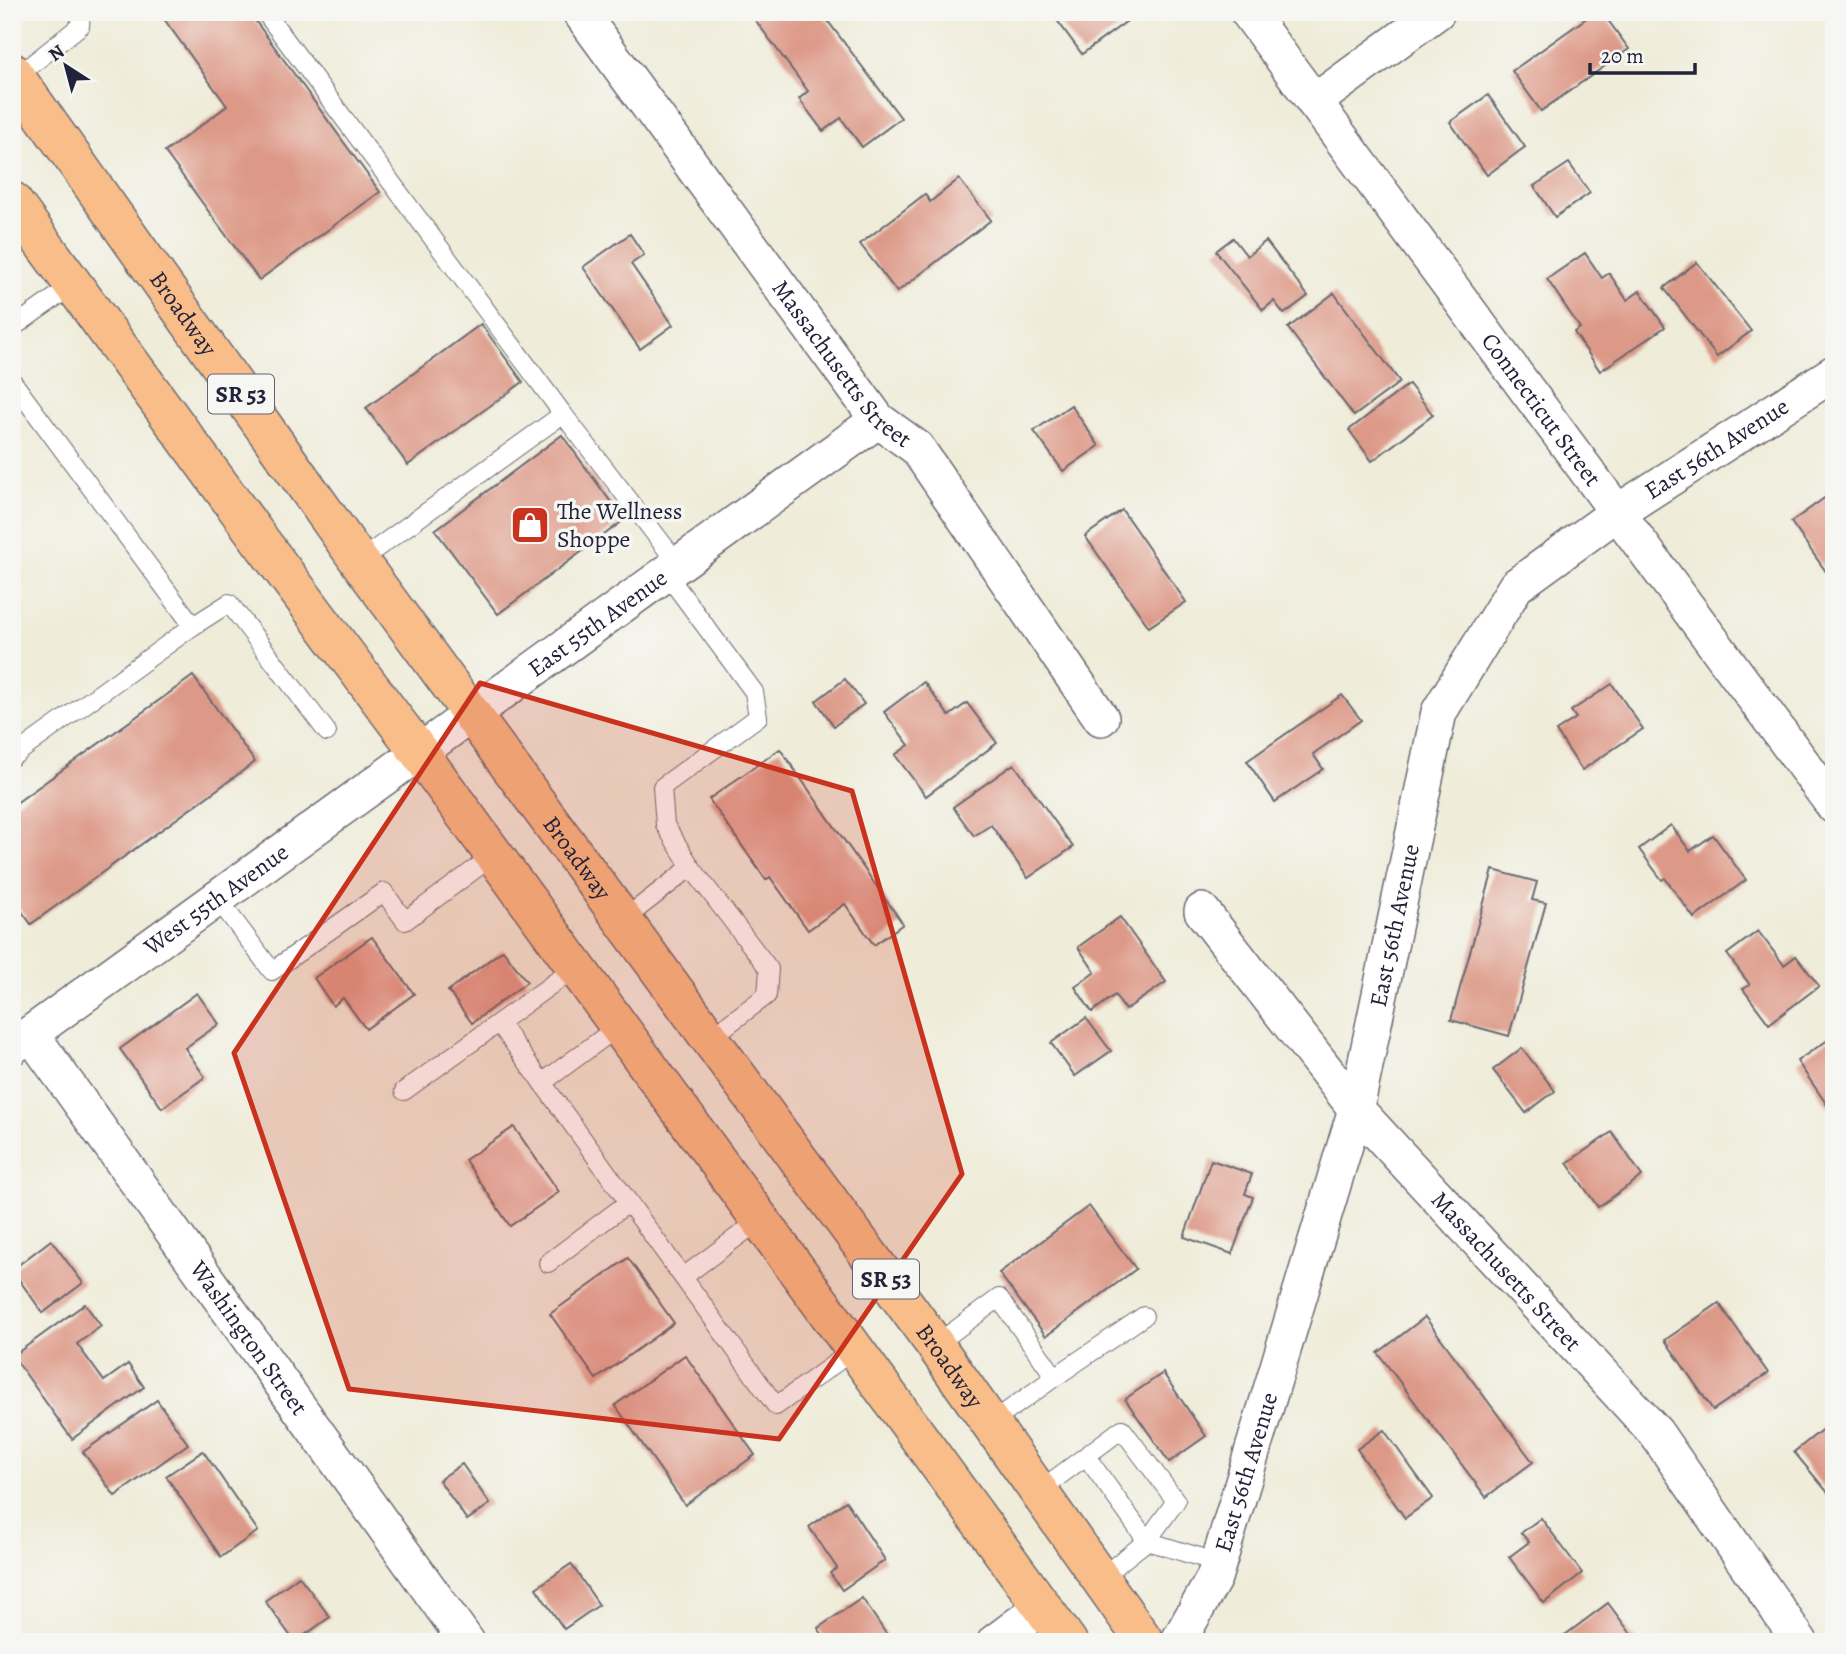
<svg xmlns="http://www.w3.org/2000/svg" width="1846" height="1654" font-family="Alegreya,serif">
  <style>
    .building { fill: #dd9987 }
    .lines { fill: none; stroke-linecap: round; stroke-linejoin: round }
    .service-casing { stroke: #6a6972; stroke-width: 20 }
    .minor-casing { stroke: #6a6972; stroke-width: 38 }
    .primary-casing { stroke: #6a6972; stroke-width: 41 }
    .service { stroke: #fff; stroke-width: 18 }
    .minor { stroke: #fff; stroke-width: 35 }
    .primary { stroke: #f8bd89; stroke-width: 38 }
    .marked { fill: #c8321e; fill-opacity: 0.2; stroke: #c8321e; stroke-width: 5; stroke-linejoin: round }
    .labels { text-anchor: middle; stroke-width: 7; stroke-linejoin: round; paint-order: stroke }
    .shield { fill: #f6f6f2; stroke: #626272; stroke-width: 2 }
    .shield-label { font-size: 23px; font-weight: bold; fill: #22223b }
    .street-label { font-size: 24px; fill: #22223b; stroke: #f6f6f2 }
    .poi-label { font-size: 24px; fill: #22223b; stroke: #f6f6f2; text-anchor: start }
  </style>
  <rect width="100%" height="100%" fill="#f6f6f2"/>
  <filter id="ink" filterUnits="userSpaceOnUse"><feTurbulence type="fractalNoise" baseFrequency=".0143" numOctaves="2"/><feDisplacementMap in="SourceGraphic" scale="14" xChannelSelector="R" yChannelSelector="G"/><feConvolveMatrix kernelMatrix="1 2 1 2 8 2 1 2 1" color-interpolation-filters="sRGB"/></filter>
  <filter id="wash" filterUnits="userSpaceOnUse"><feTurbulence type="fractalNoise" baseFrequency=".00686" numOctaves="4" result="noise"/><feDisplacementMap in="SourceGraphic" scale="28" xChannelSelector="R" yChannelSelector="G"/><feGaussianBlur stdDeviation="1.57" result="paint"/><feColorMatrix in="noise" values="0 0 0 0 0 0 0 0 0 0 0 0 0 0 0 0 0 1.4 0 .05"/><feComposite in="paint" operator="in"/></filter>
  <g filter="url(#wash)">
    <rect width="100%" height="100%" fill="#efecd9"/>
    <g id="blocks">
      <g class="building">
        <polygon points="159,12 249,12 380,192 259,280 165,152 227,106"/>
        <polygon points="759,12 821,12 901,118 862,147 841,118 823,131 799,99 808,91 753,17"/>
        <polygon points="1051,12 1120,12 1127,21 1082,54"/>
        <polygon points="1595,12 1602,12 1629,49 1541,111 1512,71"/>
        <polygon points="1488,95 1525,147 1487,175 1450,122"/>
        <polygon points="1569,163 1590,193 1555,217 1534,186"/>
        <polygon points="959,179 991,220 897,292 860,244 925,194 930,202"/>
        <polygon points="630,234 644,255 631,264 673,325 640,349 583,267"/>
        <polygon points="1233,238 1247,256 1266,241 1308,296 1284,314 1274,301 1263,310 1216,251"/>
        <polygon points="1585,253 1602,278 1609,273 1627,300 1640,291 1665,327 1600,371 1574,332 1580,328 1547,279"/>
        <polygon points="1697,262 1751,331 1717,357 1664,288"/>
        <polygon points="1334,293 1400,382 1354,416 1288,328"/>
        <polygon points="481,324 523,382 408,465 366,408"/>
        <polygon points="1409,384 1433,415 1372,461 1349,430"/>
        <polygon points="1071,405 1099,446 1063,471 1034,431"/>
        <polygon points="562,435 624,520 498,614 435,530"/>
        <polygon points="1830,494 1834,500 1834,583 1791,522"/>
        <polygon points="1122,510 1186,602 1149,627 1085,536"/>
        <polygon points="193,676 255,762 31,924 12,898 12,806"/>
        <polygon points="845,679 864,704 834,726 816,701"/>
        <polygon points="924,682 949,716 967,703 997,743 926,796 895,755 909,745 884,712"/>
        <polygon points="1612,684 1643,729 1582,770 1556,731 1576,718 1571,711"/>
        <polygon points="1342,695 1361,720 1313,754 1323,769 1275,802 1247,761"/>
        <polygon points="780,749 903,924 874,945 845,904 808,930 770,877 766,880 709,799"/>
        <polygon points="1014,764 1073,847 1028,878 991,825 974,836 953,807"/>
        <polygon points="1671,825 1690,851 1713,835 1746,880 1694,918 1665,878 1662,880 1639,849"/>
        <polygon points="1493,870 1537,882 1532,900 1546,903 1509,1036 1451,1020"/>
        <polygon points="1120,917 1166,982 1125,1010 1115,995 1092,1012 1075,987 1095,972 1078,947"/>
        <polygon points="1758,931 1784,965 1796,956 1819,986 1769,1024 1743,989 1750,985 1727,954"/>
        <polygon points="372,937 414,994 366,1029 343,998 333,1006 314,978"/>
        <polygon points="503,950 527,982 472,1023 448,991"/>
        <polygon points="197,993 219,1024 185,1048 205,1077 162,1108 120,1049"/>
        <polygon points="1086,1018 1111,1051 1075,1076 1051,1043"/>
        <polygon points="1834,1036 1834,1115 1797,1061"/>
        <polygon points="1522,1048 1555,1091 1526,1113 1493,1070"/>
        <polygon points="514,1127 559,1192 510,1226 465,1160"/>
        <polygon points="1612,1132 1642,1176 1598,1207 1567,1163"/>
        <polygon points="1211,1160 1252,1174 1245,1194 1253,1197 1232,1254 1184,1237"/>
        <polygon points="1089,1206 1136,1269 1046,1336 999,1273"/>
        <polygon points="51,1240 83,1283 43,1313 12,1270"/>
        <polygon points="628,1258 674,1323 596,1379 550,1314"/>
        <polygon points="1719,1303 1768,1373 1713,1410 1665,1340"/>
        <polygon points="85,1304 101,1326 77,1344 104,1381 128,1364 144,1387 72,1439 13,1356"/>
        <polygon points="1425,1317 1533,1462 1486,1497 1378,1353"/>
        <polygon points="685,1355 755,1455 685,1505 615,1405"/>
        <polygon points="1163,1373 1206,1436 1169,1462 1125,1399"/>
        <polygon points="157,1400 188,1444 115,1496 83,1452"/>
        <polygon points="1834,1420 1834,1500 1794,1452"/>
        <polygon points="1384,1430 1433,1498 1405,1518 1357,1449"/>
        <polygon points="203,1451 258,1531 221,1557 166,1476"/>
        <polygon points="462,1464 490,1504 467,1520 439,1480"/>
        <polygon points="846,1501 885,1560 842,1590 830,1573 837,1568 809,1527"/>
        <polygon points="1541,1518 1582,1573 1544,1603 1509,1557 1529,1542 1521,1533"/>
        <polygon points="571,1564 599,1605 564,1629 536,1588"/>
        <polygon points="299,1576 330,1617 295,1642 265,1601"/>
        <polygon points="862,1598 889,1638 884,1642 827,1642 818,1628"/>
        <polygon points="1608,1603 1637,1642 1564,1642 1561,1638"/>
      </g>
    </g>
  </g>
  <g filter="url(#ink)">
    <use href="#blocks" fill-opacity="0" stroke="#6a6972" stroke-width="2"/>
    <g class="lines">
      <g class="service-casing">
        <g id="service">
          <polyline points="265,12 563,414"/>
          <polyline points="16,77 80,26 81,12"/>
          <polyline points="12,328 73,285"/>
          <polyline points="12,381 193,626 229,603 327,732"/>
          <polyline points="359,561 563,414 678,564"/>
          <polyline points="666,573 754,692 758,717 662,787 665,825 691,867"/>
          <polyline points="12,757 193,626"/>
          <polyline points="217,898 272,971 384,892 405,921 494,855"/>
          <polyline points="623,920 691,867 769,969 767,995 709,1039"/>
          <polyline points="499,1023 776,1406 855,1349"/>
          <polyline points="542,1083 619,1026"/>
          <polyline points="404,1091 576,967"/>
          <polyline points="548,1263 629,1202"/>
          <polyline points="683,1277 760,1220"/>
          <polyline points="935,1345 999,1298 1055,1377 991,1423"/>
          <polyline points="1055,1377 1144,1316"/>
          <polyline points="1039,1491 1122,1429 1176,1501 1147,1541 1086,1456"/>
          <polyline points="1100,1578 1147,1541 1219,1563"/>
        </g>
      </g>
      <g class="minor-casing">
        <g id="minor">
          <path id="s1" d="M580,12L878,420L917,448L1101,718"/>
          <path id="s2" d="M1248,12L1834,806"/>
          <polyline points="1314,102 1437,12"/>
          <path id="s3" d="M1202,911L1356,1109L1656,1433L1800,1642"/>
          <path id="s4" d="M31,1034L467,1642"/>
          <path id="s5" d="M12,1047L878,420"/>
          <polyline points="995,1642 1042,1607"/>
          <path id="s6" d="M1178,1642L1214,1578L1356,1109L1439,712L1516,586L1618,512L1834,373"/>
        </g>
      </g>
      <g class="primary-casing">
        <g id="primary">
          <path id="s7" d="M12,72L359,561L935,1345L1145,1642"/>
          <polyline points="12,201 260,540 419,752 1068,1642"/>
        </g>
      </g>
      <use href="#service" class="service"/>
      <use href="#minor" class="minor"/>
      <use href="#primary" class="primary"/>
    </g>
  </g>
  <path class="marked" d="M480,683L852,791L962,1174L779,1439L349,1389L234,1053Z"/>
  <defs>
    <g id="shop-square" transform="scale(2.0125)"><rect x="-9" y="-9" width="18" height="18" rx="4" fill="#c8321e" stroke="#f6f6f2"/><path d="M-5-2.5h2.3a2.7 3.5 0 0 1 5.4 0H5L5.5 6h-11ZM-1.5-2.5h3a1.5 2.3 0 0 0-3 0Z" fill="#fff"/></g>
  </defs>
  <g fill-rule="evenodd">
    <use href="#shop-square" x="530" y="525"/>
  </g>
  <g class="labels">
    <g class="shield">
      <rect x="208" y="374.5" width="66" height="39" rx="5"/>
      <rect x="853" y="1259.5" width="66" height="39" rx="5"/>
    </g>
    <g class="shield-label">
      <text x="241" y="402">SR 53</text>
      <text x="886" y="1287">SR 53</text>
    </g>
    <g class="street-label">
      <text dy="8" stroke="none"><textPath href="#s7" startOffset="296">Broadway</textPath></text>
      <text dy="8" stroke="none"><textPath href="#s1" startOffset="439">Massachusetts Street</textPath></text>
      <text dy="8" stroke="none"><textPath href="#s2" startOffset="494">Connecticut Street</textPath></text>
      <text dy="8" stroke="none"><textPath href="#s6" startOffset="1360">East 56th Avenue</textPath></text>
      <text dy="8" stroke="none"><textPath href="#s5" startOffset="723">East 55th Avenue</textPath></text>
      <text dy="8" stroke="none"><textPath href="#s7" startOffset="968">Broadway</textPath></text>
      <text dy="8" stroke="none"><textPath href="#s5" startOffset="252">West 55th Avenue</textPath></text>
      <text dy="8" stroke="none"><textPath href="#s6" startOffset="751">East 56th Avenue</textPath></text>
      <text dy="8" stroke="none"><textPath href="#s3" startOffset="472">Massachusetts Street</textPath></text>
      <text dy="8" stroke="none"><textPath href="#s4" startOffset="374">Washington Street</textPath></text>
      <text dy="8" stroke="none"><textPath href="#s7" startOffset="1598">Broadway</textPath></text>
      <text dy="8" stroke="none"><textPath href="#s6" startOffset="184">East 56th Avenue</textPath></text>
    </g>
    <g class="poi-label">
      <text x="557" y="519">The Wellness<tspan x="557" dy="28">Shoppe</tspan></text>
    </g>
  </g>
  <rect width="1846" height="1654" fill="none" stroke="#f6f6f2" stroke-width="42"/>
  <g transform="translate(66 66) rotate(324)" stroke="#f6f6f2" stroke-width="5" paint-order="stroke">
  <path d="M0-5L12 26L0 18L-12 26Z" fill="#22223b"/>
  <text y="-10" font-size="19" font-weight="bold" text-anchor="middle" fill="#22223b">N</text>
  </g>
  <path d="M1590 63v10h105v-10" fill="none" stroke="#22223b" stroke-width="3.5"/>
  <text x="1601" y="63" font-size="21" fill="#22223b" stroke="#f6f6f2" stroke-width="5" paint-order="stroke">20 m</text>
</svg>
